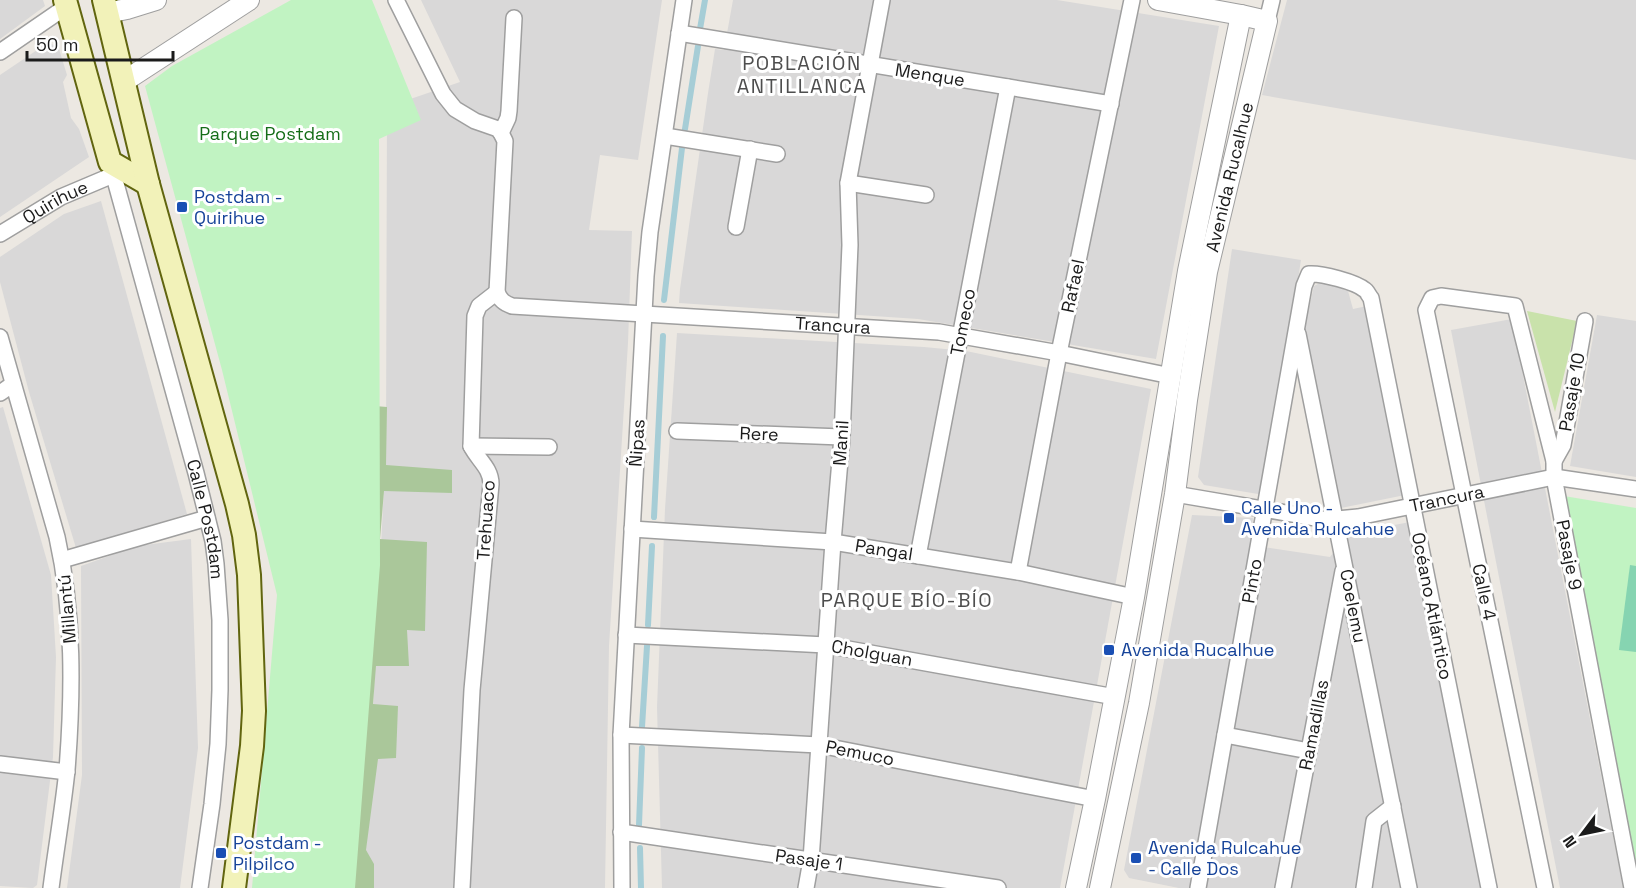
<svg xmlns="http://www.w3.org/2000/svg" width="1636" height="888" font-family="'Space Grotesk',sans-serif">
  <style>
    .residential { fill: #d9d8d8 }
    .grass { fill: #c9e2ab }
    .forest { fill: #aac79a }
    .park { fill: #c1f3c2 }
    .pitch { fill: #86d4b1 }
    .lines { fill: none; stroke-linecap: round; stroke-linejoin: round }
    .stream { stroke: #a6cdd6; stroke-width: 6 }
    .minor-casing { stroke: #9f9f9f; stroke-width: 18 }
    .tertiary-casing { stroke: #9f9f9f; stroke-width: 22 }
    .secondary-casing { stroke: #61650f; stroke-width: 26 }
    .minor { stroke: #fff; stroke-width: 15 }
    .tertiary { stroke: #fff; stroke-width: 20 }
    .secondary { stroke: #f2f2b9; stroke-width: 22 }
    .transit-dot { fill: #1a4fb4; stroke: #fff; stroke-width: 2 }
    .labels { text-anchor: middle; stroke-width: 6; stroke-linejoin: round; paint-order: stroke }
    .street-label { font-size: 18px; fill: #1b1b1b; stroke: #fff }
    .park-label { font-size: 18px; fill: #156d17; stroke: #fff }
    .transit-label { font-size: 18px; fill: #164399; stroke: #fff; text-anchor: start }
    .neighbourhood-label { font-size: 20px; letter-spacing: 1.5px; fill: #4e4e4e; stroke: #fff }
  </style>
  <rect width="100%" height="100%" fill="#ece8e2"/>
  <g class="residential">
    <polygon points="0,0 43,0 45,6 0,39"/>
    <polygon points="421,0 662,0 638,160 600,155 589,230 632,231 628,343 609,646 605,888 364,888 386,446 387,107 460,82"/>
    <polygon points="733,0 1057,0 1219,26 1156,359 918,319 679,303 680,289 708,93 715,49 724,50"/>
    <polygon points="1287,0 1636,0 1636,160 1262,95"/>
    <polygon points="49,42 59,49 67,75 63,82 71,118 79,129 89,157 0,217 0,75"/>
    <polygon points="101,201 187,514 76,548 29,392 0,282 0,257 64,214"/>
    <polygon points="1232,249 1301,260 1264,495 1204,485 1198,477"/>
    <polygon points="1322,282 1348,291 1353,309 1367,306 1405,495 1341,508 1303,333 1314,286"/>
    <polygon points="1597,315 1636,321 1636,477 1570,466"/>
    <polygon points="1512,319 1623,888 1560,888 1487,516 1451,330"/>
    <polygon points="677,333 924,347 966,351 1151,389 1060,888 662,888 657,707 665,509"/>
    <polygon points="3,407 51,575 56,657 53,757 37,885 33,888 0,886 0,408"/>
    <polygon points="1192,515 1253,518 1250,545 1330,557 1347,534 1410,522 1484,888 1179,888 1129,878 1124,870"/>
    <polygon points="191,539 198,748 180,888 67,888 82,775 81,566 137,546"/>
  </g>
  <polygon class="grass" points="1527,311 1577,321 1555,412"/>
  <polygon class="forest" points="362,405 387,407 386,465 452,470 452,493 384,491 380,539 427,542 425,631 407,630 409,666 376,666 373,704 398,706 396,758 378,759 366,850 374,864 374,888 276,888"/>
  <g class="park">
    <polygon points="291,0 372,0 421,120 379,139 380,565 355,888 252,888 277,595 222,370 145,86 172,66"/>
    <polygon points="1564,496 1636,508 1636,869"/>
  </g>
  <polygon class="pitch" points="1630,565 1636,566 1636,652 1619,650"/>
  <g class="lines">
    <g class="stream">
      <polyline points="700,29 705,0"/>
      <polyline points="685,129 698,46"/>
      <polyline points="664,300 682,148"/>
      <polyline points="654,517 663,336"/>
      <polyline points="648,625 652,546"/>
      <polyline points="642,727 647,646"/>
      <polyline points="639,825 642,748"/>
      <polyline points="640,848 641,888"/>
    </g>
    <g class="minor-casing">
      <g id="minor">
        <path id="s1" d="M396,0L443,94L455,109L475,121L498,129L501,133L505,141L497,292C500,300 504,303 512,306L939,332L1059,353L1171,376"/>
        <polyline points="1267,21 1272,0"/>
        <polyline points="679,33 1111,104"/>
        <polyline points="0,52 67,6"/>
        <polyline points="501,133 508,118 509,111 514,18"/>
        <polyline points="665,136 777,154"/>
        <path id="s2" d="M110,162L196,473L213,541L216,564L220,620V690L218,744L212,804L200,888"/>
        <polyline points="848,183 926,195"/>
        <polyline points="736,227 750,149"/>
        <path id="s3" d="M0,234L61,197L113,175"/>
        <polyline points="1298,334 1409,888"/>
        <path d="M0,337L57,537C74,613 73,693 67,770C63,809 56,849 51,888"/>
        <polyline points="0,393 13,384"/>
        <polyline points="677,431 842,437"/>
        <polyline points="471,446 549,447"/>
        <polyline points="1554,461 1563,445 1585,321"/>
        <path id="s4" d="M1175,494L1327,520L1358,517L1554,477L1636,489"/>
        <polyline points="632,529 833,542 1018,572 1134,597"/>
        <polyline points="918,556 1008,87"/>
        <polyline points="62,560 207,518"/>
        <polyline points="1018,572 1059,353 1132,0"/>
        <polyline points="626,635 826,645 1115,697"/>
        <polyline points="621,735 819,745 1095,799"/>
        <polyline points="1225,735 1309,751"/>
        <polyline points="0,764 67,772"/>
        <polyline points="621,832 998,888"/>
        <path d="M462,888L472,690L491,484C491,468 478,460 471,446L475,316L479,306L497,292"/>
        <polyline points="622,888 621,735 646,276 650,232 684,0"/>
        <polyline points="806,888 811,860 833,542 842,437 850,245 848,183 882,0"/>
        <path d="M1198,888L1304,286L1309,274C1321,273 1356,282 1365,290C1367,291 1369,296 1371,298L1489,888"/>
        <polyline points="1283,888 1343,571"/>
        <polyline points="1364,888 1374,821 1393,806"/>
        <polyline points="1545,888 1426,310 1432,298 1441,296 1515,306 1554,461 1554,477 1632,888"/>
      </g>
    </g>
    <g class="tertiary-casing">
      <g id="tertiary">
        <polyline points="107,13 127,9 156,0"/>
        <polyline points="123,82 249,0"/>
        <polyline points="1076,888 1095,799 1134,597 1188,271 1241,15"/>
        <path id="s5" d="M1100,888L1139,703L1175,494L1187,400L1207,272L1267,21L1241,15L1158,0"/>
      </g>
    </g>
    <g class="secondary-casing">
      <g id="secondary">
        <polyline points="65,0 110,162 148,184"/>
        <polyline points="104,0 148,184 237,504 244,535 249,575 254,711 252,746 234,888"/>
      </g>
    </g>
    <use href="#minor" class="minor"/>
    <use href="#tertiary" class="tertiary"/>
    <use href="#secondary" class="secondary"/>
  </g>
  <g class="transit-dot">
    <rect x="176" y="201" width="12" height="12" rx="3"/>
    <rect x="1223" y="512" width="12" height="12" rx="3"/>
    <rect x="1103" y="644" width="12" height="12" rx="3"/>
    <rect x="215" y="847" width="12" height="12" rx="3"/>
    <rect x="1130" y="852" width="12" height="12" rx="3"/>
  </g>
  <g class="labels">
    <g class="street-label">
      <text transform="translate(930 75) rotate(9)" y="6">Menque</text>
      <text dy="6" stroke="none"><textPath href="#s5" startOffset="723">Avenida Rucalhue</textPath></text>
      <text dy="6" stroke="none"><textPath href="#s3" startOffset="64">Quirihue</textPath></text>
      <text transform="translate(1073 286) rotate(-78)" y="6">Rafael</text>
      <text transform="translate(963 322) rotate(-79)" y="6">Tomeco</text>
      <text dy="6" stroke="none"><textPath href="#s1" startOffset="680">Trancura</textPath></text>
      <text transform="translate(1572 392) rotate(-80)" y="6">Pasaje 10</text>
      <text transform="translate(759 434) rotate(2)" y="6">Rere</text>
      <text transform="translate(637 443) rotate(-86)" y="6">Ñipas</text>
      <text transform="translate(841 443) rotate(-86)" y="6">Manil</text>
      <text dy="6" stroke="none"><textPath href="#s4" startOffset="276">Trancura</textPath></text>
      <text dy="6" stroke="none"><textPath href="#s2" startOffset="370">Calle Postdam</textPath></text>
      <text transform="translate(486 520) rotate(-86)" y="6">Trehuaco</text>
      <text transform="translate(884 550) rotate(9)" y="6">Pangal</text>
      <text transform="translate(1569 555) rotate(79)" y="6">Pasaje 9</text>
      <text transform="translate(1252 581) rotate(-80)" y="6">Pinto</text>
      <text transform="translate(1484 592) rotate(78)" y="6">Calle 4</text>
      <text transform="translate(1353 606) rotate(79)" y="6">Coelemu</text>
      <text transform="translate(1432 606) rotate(79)" y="6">Océano Atlántico</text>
      <text transform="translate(67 609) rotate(-95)" y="6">Millantú</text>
      <text transform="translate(872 653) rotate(10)" y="6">Cholguan</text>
      <text transform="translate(1314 725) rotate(-79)" y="6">Ramadillas</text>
      <text transform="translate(860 753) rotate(11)" y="6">Pemuco</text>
      <text transform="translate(809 860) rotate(8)" y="6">Pasaje 1</text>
    </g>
    <g class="park-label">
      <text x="270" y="140">Parque Postdam</text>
    </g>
    <g class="transit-label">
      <text x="194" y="203">Postdam -<tspan x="194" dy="21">Quirihue</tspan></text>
      <text x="1241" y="514">Calle Uno -<tspan x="1241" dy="21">Avenida Rulcahue</tspan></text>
      <text x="1121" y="656">Avenida Rucalhue</text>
      <text x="233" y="849">Postdam -<tspan x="233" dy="21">Pilpilco</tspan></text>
      <text x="1148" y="854">Avenida Rulcahue<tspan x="1148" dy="21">- Calle Dos</tspan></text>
    </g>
    <g class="neighbourhood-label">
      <text x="802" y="70">POBLACIÓN<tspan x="802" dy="23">ANTILLANCA</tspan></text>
      <text x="907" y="607">PARQUE BÍO-BÍO</text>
    </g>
  </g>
  <g transform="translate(1582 834) rotate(238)" stroke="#ffffff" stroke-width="4.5" paint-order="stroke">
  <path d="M0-4.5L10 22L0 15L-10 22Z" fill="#1b1b1b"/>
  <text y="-9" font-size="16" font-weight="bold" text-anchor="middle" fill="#1b1b1b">N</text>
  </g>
  <path d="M27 51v9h146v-9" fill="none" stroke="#1b1b1b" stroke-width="3"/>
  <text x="36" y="51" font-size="18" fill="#1b1b1b" stroke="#ffffff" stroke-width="4.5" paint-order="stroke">50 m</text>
</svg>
